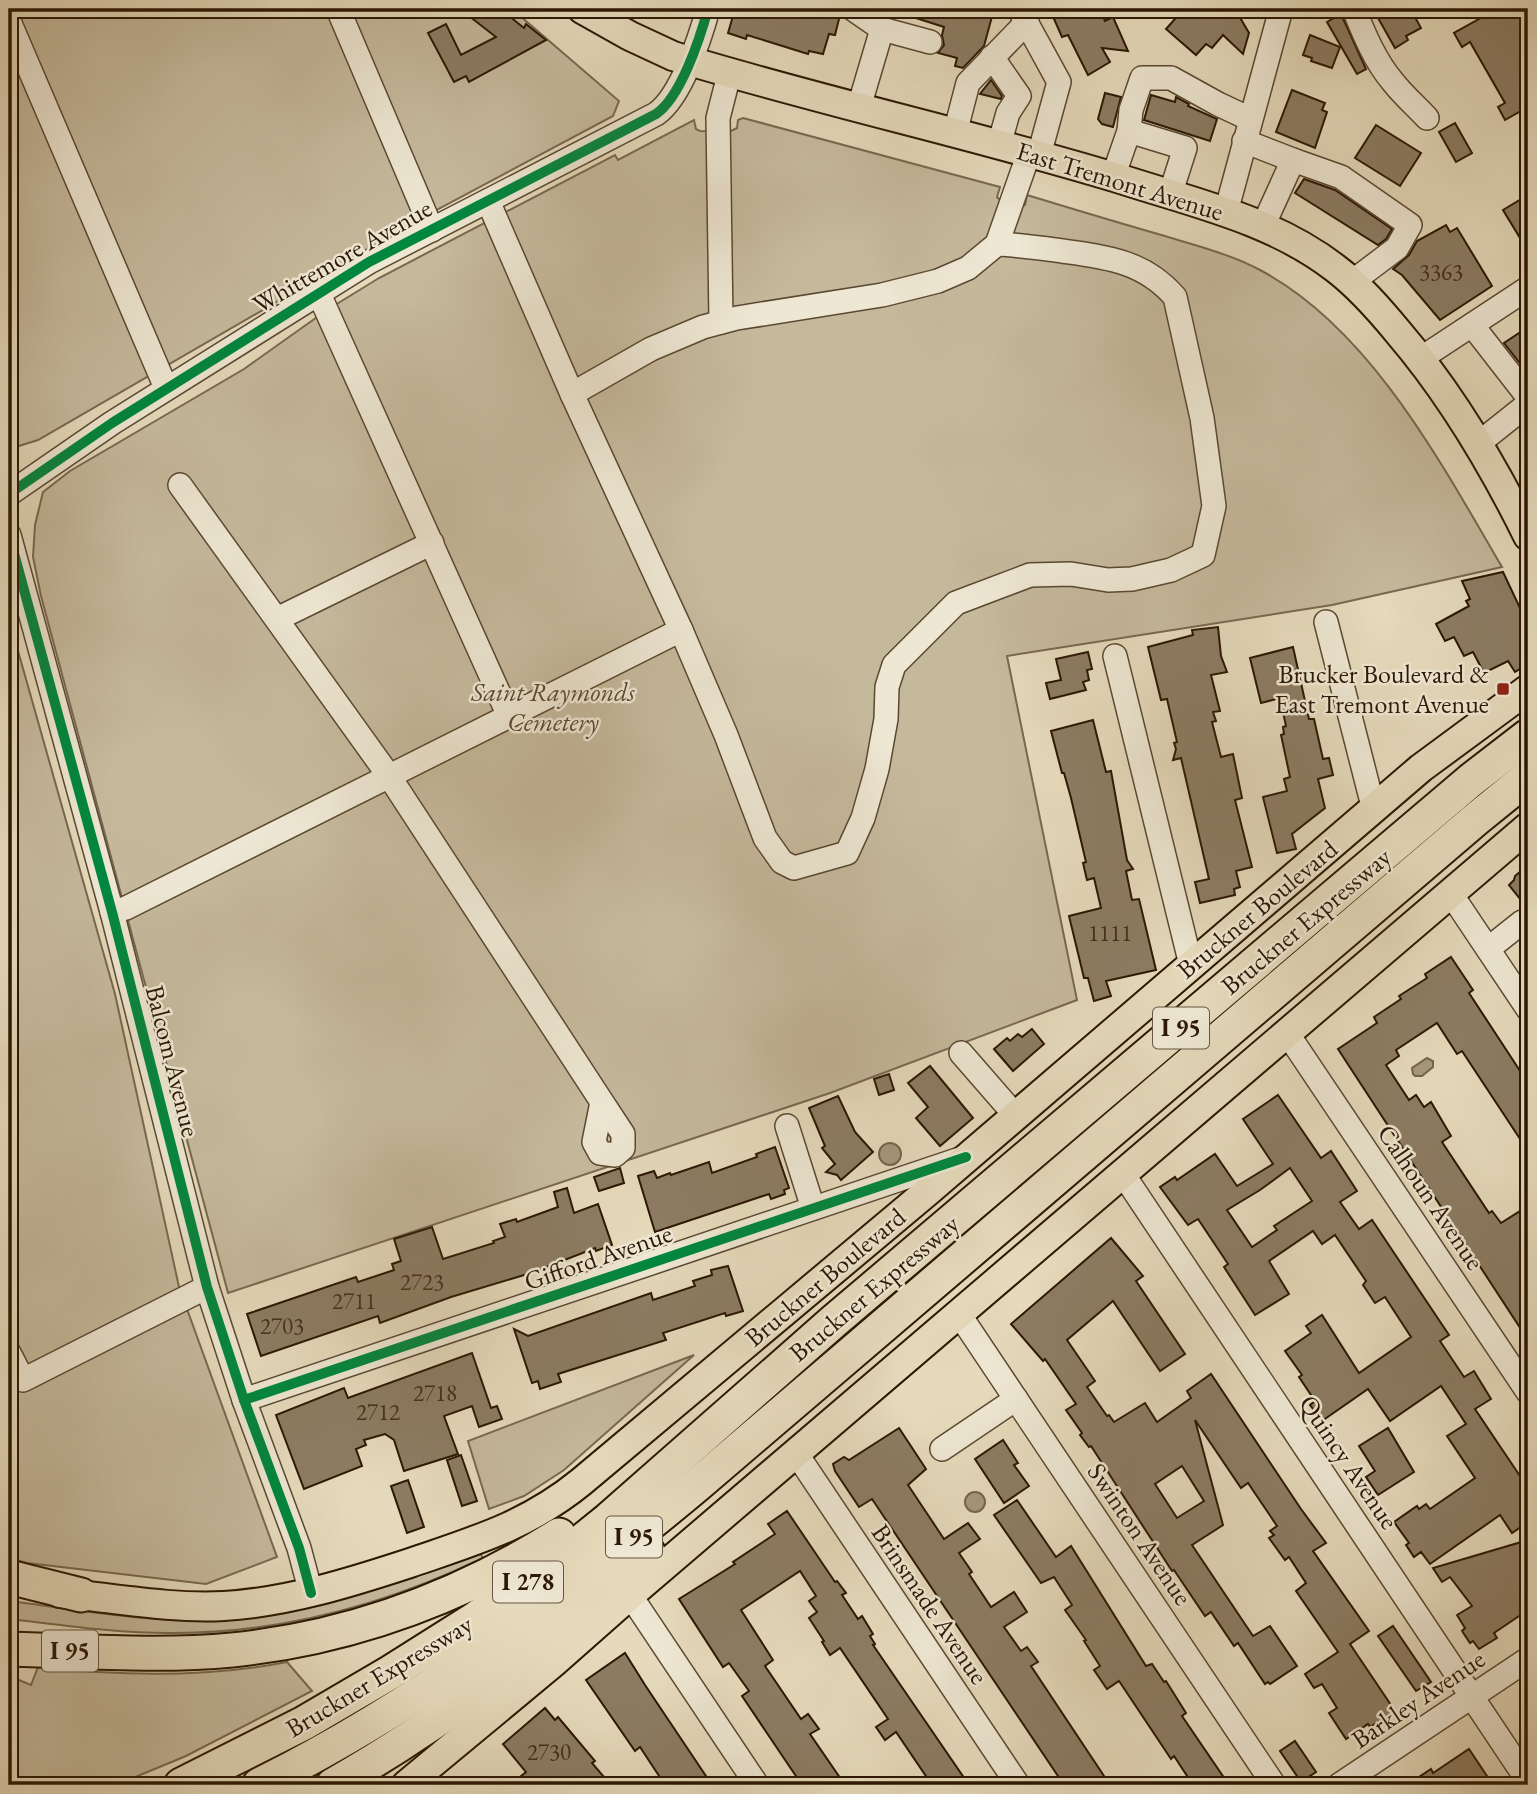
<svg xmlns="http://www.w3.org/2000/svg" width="1537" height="1794" font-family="'EB Garamond',serif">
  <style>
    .green { fill: #c5b99c; stroke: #786850; stroke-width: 2 }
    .water { fill: #a6987c; stroke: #75644c; stroke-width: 2 }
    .building { fill: #8c7c63; stroke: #2b1703; stroke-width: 2; fill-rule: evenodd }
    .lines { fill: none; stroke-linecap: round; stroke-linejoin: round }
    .minor-casing { stroke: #5a4831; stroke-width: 26 }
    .major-casing { stroke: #2b1703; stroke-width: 32 }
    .highway-casing { stroke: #2b1703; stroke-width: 37 }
    .minor { stroke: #eee7d3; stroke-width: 23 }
    .major { stroke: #e5dabb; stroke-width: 28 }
    .highway { stroke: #e5dabb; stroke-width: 33 }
    .cycleway-casing { stroke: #eee7d3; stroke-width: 15 }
    .cycleway { stroke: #00873e; stroke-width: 10 }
    .poi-dot { fill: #8f2418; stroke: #eee7d3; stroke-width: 2.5 }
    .labels { text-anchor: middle; stroke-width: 5; stroke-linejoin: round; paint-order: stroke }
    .number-label { font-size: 23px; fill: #43301b }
    .shield { fill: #eee7d3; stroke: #665541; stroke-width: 2 }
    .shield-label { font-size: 24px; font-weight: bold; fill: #2b1703 }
    .street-label { font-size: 26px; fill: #2b1703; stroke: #eee7d3 }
    .poi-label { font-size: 26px; fill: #2b1703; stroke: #eee7d3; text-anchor: end }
    .park-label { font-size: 26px; font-style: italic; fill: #594831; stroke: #eee7d3 }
  </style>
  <rect width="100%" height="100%" fill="#e5dabb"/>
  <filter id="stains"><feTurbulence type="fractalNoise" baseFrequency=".00286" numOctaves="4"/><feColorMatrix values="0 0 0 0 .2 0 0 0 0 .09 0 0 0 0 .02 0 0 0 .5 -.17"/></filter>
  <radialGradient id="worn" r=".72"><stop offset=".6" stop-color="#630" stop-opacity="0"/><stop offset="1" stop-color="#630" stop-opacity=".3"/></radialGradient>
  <g class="green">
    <polygon points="9,9 512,9 619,101 613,116 427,215 38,440 16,447 9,443"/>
    <path d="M743,118L1000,187L997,197C1002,203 1017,208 1025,205L1027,195C1073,209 1119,223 1165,236C1197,246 1230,254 1260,270C1370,328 1441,463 1502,567L1332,605L1007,656L1077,1000L830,1093L228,1293L41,596L33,557L35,525L43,492L70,471L244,369L327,310L379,278L615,155L618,160L694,120L696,129L700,131L729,132L737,128L738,120Z"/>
    <polygon points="9,619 115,994 179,1287 277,1557 206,1584 27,1563 9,1558"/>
    <polygon points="694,1355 564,1470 524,1496 489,1509 468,1441"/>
    <path d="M480,1553L483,1558C385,1605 277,1634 168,1633C115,1633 62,1625 9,1619V1601C90,1611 172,1628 253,1616Z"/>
    <path d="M287,1662L312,1691L186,1756L116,1785H9V1676L31,1685L38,1667C121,1676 205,1678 287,1662Z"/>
  </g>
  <g class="water">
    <polygon points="1427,1058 1433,1061 1433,1067 1422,1076 1415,1076 1413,1074 1412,1068"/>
    <circle cx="890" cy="1154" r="11"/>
    <circle cx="975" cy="1502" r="10"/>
  </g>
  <g class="building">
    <polygon points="460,9 500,9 524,28 526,24 546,40 469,82 466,76 454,82 428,33 446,24 461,55 496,37"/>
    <polygon points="735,9 839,9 840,15 835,35 829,34 823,54 809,51 808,54 747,35 746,39 728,33"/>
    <polygon points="897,9 994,9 984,46 963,68 955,66 957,58 938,53 944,45 942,35 944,27 897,12"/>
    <polygon points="1055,9 1100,9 1105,21 1113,17 1128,51 1102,48 1110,62 1088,75 1068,35 1062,37 1054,19 1058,17"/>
    <polygon points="1184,9 1235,9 1249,33 1243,54 1223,35 1212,48 1206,44 1196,55 1166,29"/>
    <polygon points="1373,9 1434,9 1416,19 1421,28 1406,36 1408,40 1395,48"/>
    <polygon points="1497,9 1509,9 1514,17 1518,15 1528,33 1528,107 1505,120 1498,107 1505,103 1470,42 1462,47 1454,33"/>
    <polygon points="1341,14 1366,69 1357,74 1327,22"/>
    <polygon points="1310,35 1340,47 1332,68 1311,61 1312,58 1303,55"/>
    <polygon points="991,80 1002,96 1001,99 980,94"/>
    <polygon points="1292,90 1325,103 1322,110 1327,112 1315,148 1276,132"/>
    <polygon points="1105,93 1121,97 1113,127 1102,124 1098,119"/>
    <polygon points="1151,95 1175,102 1176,97 1189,104 1188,106 1217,119 1210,141 1144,120"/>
    <polygon points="1455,123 1472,153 1456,162 1439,132"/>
    <polygon points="1376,125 1421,153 1400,186 1355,158"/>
    <polygon points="1304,179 1335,190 1392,229 1386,239 1378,245 1295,193"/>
    <polygon points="1528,195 1528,251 1503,210"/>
    <polygon points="1446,225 1450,232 1457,228 1492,286 1440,320 1402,275 1393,269 1409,255 1417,241"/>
    <polygon points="1528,327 1528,362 1522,366 1504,343"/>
    <polygon points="1503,572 1528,625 1528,664 1515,672 1508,661 1484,673 1473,652 1464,656 1454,637 1445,641 1436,624 1469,606 1466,601 1470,599 1462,581"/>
    <polygon points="1218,627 1221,656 1227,672 1211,675 1220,711 1213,712 1216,721 1212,722 1221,757 1233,754 1242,798 1235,800 1252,867 1236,871 1240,887 1234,889 1235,895 1200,903 1195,882 1209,879 1181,758 1173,760 1176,749 1174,743 1177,742 1167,699 1161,700 1148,647 1193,635 1192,630"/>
    <polygon points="1293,647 1309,719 1314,719 1323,759 1329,758 1333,775 1318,779 1325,808 1292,834 1296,849 1277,853 1263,797 1287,791 1284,779 1290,777 1281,735 1284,734 1283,727 1286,726 1280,698 1261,703 1250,658"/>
    <polygon points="1088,652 1092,669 1087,670 1089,680 1083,682 1086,690 1050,699 1046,683 1061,680 1056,659"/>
    <polygon points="1093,720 1106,772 1111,771 1127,860 1133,869 1126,871 1132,900 1139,899 1156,970 1106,981 1111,996 1094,1001 1088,978 1084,978 1069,916 1101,908 1094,878 1087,880 1083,863 1086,862 1071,798 1064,773 1062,773 1051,731"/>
    <polygon points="1528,865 1528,909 1509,885 1514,880 1515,876"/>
    <polygon points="1451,957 1473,990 1469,993 1528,1083 1528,1151 1462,1051 1457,1054 1437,1023 1396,1050 1399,1056 1386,1065 1409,1100 1416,1095 1424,1107 1431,1102 1451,1136 1442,1142 1489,1213 1492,1211 1501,1223 1528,1206 1528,1340 1338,1049 1377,1023 1374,1017 1401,999 1399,996 1427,978 1425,974"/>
    <polygon points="1032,1029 1044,1044 1013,1071 994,1049 1007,1038 1010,1041 1018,1034 1022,1037"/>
    <polygon points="930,1066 973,1118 940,1146 916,1118 928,1107 908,1083"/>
    <polygon points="889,1074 894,1090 879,1095 874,1079"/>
    <path d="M1278,1095L1321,1158L1331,1151L1357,1191L1340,1202L1359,1229L1372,1220L1449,1335L1440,1341L1464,1377L1474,1371L1491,1399L1475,1409L1528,1488V1522L1512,1533L1500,1515L1430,1564L1421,1552L1414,1557L1406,1545L1409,1543L1394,1522L1417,1506L1419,1509L1426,1504L1430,1509L1475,1478L1447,1436L1466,1424L1441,1386L1390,1421L1368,1389L1322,1421L1310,1405L1315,1401L1299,1377L1302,1375L1285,1351L1311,1333L1306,1326L1322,1315L1359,1373L1411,1337L1385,1297L1375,1303L1363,1285L1366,1281L1335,1235L1322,1244L1313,1231L1269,1261L1289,1294L1255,1315L1224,1267L1228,1264L1198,1219L1188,1225L1160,1187L1175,1177L1177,1180L1215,1154L1237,1186L1273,1164L1243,1119ZM1290,1168L1312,1201L1274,1226L1277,1230L1252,1247L1227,1210L1260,1190Z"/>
    <polygon points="838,1096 855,1132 873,1152 841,1180 837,1175 826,1172 835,1164 822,1148 825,1146 809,1108"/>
    <polygon points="775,1147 789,1188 784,1190 785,1194 771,1199 769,1194 655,1232 638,1176 654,1171 657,1178 670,1173 671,1175 709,1162 712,1173 757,1157 756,1154"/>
    <polygon points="620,1168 624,1183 599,1191 594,1177"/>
    <polygon points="567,1188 574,1213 598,1204 612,1245 596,1251 595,1248 534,1272 451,1297 380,1323 378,1316 261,1356 247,1314 356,1277 358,1282 394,1270 392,1264 401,1261 394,1239 432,1227 443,1259 494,1243 493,1241 505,1237 500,1224 516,1219 517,1222 558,1207 554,1192"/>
    <path d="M1111,1238L1143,1276L1136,1281L1185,1354L1160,1371L1113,1301L1067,1340L1095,1381L1087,1387L1107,1416L1109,1415L1114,1422L1145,1403L1157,1422L1191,1398L1187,1391L1211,1374L1301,1509L1326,1543L1313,1551L1369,1631L1350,1644L1395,1711L1370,1727L1368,1724L1346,1739L1329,1713L1337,1708L1322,1684L1314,1688L1305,1674L1338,1652L1296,1591L1306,1583L1289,1557L1285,1560L1269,1538L1274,1535L1270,1531L1277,1526L1248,1483L1241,1488L1195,1420L1223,1525L1192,1545L1253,1636L1270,1626L1297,1666L1270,1684L1268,1682L1265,1684L1238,1643L1234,1646L1211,1612L1205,1616L1174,1570L1172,1571L1091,1446L1089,1447L1080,1435L1082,1433L1066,1410L1076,1404L1045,1359L1043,1361L1011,1324ZM1182,1466L1204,1501L1177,1518L1155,1484Z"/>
    <polygon points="728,1266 743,1311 726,1316 725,1313 663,1333 666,1340 558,1374 561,1382 540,1389 538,1381 532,1383 514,1329 528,1336 651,1293 653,1300 695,1286 693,1281 712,1275 711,1270"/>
    <polygon points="472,1353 491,1408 497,1406 502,1419 479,1427 472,1406 444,1416 458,1454 404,1471 394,1440 385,1434 364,1440 366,1445 356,1449 362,1466 304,1489 276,1415 344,1388 348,1398"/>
    <polygon points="899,1428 926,1469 908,1485 944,1539 968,1523 980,1539 959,1553 972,1572 969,1574 991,1607 1014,1592 1027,1612 1004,1627 1021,1651 1027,1647 1038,1662 1031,1666 1110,1785 1064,1785 872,1499 859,1507 835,1471 833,1464 844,1457 849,1460"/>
    <polygon points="1388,1428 1414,1472 1378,1495 1366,1477 1375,1471 1359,1446"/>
    <polygon points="1003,1440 1018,1463 1014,1465 1029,1486 1004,1503 975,1459"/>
    <polygon points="461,1455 477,1501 462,1506 447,1460"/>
    <polygon points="408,1480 424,1527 407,1533 391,1486"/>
    <polygon points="1017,1500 1056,1557 1071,1546 1146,1666 1152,1664 1164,1682 1166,1681 1186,1713 1182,1716 1229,1785 1193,1785 1174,1756 1171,1759 1119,1681 1107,1689 1094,1670 1100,1666 1084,1641 1086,1640 1065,1610 1072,1605 1054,1577 1041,1583 994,1515"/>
    <polygon points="787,1511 835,1582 837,1581 846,1593 842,1595 858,1619 862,1616 873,1634 870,1636 875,1644 873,1645 969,1785 932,1785 896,1732 885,1740 876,1727 888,1719 840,1648 830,1655 822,1642 824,1641 809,1618 817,1612 809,1601 816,1596 800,1571 741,1610 773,1660 765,1666 801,1719 808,1714 819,1729 810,1734 845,1785 802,1785 742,1696 749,1691 729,1663 723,1667 679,1599 735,1564 733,1562 775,1534 768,1524"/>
    <polygon points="1528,1540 1528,1610 1494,1633 1497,1638 1479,1649 1473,1641 1470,1643 1462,1631 1465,1628 1457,1615 1472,1606 1450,1577 1442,1582 1433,1568"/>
    <polygon points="1393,1626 1431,1682 1416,1691 1378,1636"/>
    <polygon points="625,1653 645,1685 712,1785 665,1785 640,1747 635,1751 586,1680"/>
    <polygon points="545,1708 555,1720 558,1717 595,1761 592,1763 604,1777 591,1785 510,1785 526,1772 503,1744"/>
    <polygon points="1295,1741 1316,1772 1301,1782 1280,1751"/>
    <polygon points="1469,1749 1493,1785 1407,1785 1431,1769 1433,1773"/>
  </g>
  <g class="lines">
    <g class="minor-casing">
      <g id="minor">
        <polyline points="338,9 432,230"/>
        <polyline points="853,9 882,29"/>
        <polyline points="1019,9 1059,82 1039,155"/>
        <path d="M1354,9C1364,34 1375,61 1393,82C1403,95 1416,106 1427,118"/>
        <polyline points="9,21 166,388"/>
        <polyline points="992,57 1019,96 1008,113 999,145"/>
        <polyline points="859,107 882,29 930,42"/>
        <polyline points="1129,131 1185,148 1170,195"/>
        <polyline points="955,133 968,83 1027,22"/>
        <polyline points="1244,141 1293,160"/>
        <polyline points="1113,177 1129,131 1131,110 1142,78 1171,78 1218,104 1250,119"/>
        <path d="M488,201L572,394L681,630L726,735L765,838L782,862L794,868L847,853L863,818L877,769L886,719L887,687L894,665L956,603L1030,575L1071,574L1108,580L1132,579L1171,570L1203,555L1214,506L1202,418L1175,297C1144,261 1106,257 1062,251C1040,248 1019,245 997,244"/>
        <polyline points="1226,212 1281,9"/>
        <polyline points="1263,226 1293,160 1341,177 1410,225 1397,248 1352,282"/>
        <polyline points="319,294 509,716"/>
        <polyline points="721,322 718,118 730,71"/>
        <polyline points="1472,325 1528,397"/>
        <polyline points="1420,359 1528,288"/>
        <polyline points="572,394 651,349 703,327 737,318 882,295 938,281 968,268 997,244 1029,153"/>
        <polyline points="1479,443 1528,404"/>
        <polyline points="180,485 389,776 602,1102 623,1134 623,1148 615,1155 600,1153 594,1142 602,1102"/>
        <path d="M9,494L112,423L369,262L656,114C681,97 700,38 708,9"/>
        <polyline points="9,535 112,912 207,1287 244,1400 299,1548 311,1593"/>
        <polyline points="277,619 432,543"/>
        <polyline points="1326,622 1374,810"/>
        <polyline points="1115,656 1191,965"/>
        <polyline points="1451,894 1528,1009"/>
        <polyline points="112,912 126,908 681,630"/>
        <polyline points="1488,949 1522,922 1528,924"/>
        <polyline points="1287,1033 1528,1392"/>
        <polyline points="961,1053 1015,1115"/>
        <polyline points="787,1126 813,1208"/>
        <polyline points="1123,1174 1528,1781"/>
        <polyline points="959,1314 1274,1785"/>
        <polyline points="9,1353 23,1380 207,1287"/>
        <polyline points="244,1400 963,1158"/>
        <polyline points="942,1449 1016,1399"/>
        <polyline points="796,1453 1018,1785"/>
        <polyline points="630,1595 757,1785"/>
        <polyline points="1339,1785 1528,1659"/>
      </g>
    </g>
    <g class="major-casing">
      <g id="major">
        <path d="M582,9L630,36L673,56C823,102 977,135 1127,181C1199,204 1274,221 1335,268C1359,286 1379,309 1398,332C1451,394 1492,463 1528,536"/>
        <path d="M60,1593C114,1598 170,1609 224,1606C288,1602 349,1583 410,1563C474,1541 527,1526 581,1482L927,1192L1421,768L1528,689"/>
        <polyline points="406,1785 553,1663 630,1595 1528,827"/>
      </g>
    </g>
    <g class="highway-casing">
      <g id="highway">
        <polyline points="9,1577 81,1595"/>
        <path d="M9,1649C83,1651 158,1657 232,1650C349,1638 460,1597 559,1535"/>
        <polyline points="181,1785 304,1723 391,1672 475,1619 557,1561 609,1519 834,1321 1471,780 1528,736"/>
        <path d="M259,1785C417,1706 562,1598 697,1485L1475,820L1528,777"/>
        <path d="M333,1785C448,1720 549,1639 648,1552"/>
      </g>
    </g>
    <use href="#minor" class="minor"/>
    <use href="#major" class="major"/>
    <use href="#highway" class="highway"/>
    <g class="cycleway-casing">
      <g id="cycleway">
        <path d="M9,494L112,423L369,262L656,114C681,97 700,38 708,9"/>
        <polyline points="9,535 112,912 207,1287 244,1400 299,1548 311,1593"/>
        <polyline points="244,1400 966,1157"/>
      </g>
    </g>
    <use href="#cycleway" class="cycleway"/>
  </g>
  <rect class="poi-dot" x="1496" y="682" width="14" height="14" rx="3.5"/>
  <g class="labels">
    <g class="number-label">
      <text x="1441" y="280">3363</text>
      <text x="1110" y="941">1111</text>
      <text x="422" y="1290">2723</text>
      <text x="354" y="1309">2711</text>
      <text x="282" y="1334">2703</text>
      <text x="435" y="1401">2718</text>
      <text x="378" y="1420">2712</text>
      <text x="549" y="1760">2730</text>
    </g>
    <g class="shield">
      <rect x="1153" y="1007.5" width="56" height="41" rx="5"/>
      <rect x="606" y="1516.5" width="56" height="41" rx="5"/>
      <rect x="493" y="1561.5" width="70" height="41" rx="5"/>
      <rect x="42" y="1630.5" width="56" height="41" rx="5"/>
    </g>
    <g class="shield-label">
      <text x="1181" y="1036">I 95</text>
      <text x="634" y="1545">I 95</text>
      <text x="528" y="1590">I 278</text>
      <text x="70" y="1659">I 95</text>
    </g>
    <g class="street-label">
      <text transform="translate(1120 181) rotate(17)" y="9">East Tremont Avenue</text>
      <text transform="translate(342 256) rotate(-30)" y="9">Whittemore Avenue</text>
      <text transform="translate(1257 909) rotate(-40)" y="9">Bruckner Boulevard</text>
      <text transform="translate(1306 921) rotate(-40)" y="9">Bruckner Expressway</text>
      <text transform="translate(173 1061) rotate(76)" y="9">Balcom Avenue</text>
      <text transform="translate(1431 1197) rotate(56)" y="9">Calhoun Avenue</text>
      <text transform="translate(598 1257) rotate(-19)" y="9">Gifford Avenue</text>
      <text transform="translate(825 1277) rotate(-40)" y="9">Bruckner Boulevard</text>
      <text transform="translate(874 1288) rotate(-40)" y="9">Bruckner Expressway</text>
      <text transform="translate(1349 1462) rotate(56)" y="9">Quincy Avenue</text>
      <text transform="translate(1140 1534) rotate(56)" y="9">Swinton Avenue</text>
      <text transform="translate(930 1604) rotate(56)" y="9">Brinsmade Avenue</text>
      <text transform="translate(379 1676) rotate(-31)" y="9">Bruckner Expressway</text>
      <text transform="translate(1418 1699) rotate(-34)" y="9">Barkley Avenue</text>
    </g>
    <g class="poi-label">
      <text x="1489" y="683">Brucker Boulevard &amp;<tspan x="1489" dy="30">East Tremont Avenue</tspan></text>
    </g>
    <g class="park-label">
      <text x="553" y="701">Saint Raymonds<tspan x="553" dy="30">Cemetery</tspan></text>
    </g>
  </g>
  <rect width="1537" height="1794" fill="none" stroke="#e5dabb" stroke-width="35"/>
  <rect x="10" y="10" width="1516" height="1773" fill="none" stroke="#2b1703" stroke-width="3.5"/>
  <rect x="18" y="18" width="1502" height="1759" fill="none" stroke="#2b1703" stroke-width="2"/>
  <rect width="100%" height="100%" filter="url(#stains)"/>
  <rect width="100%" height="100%" fill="url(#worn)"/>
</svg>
